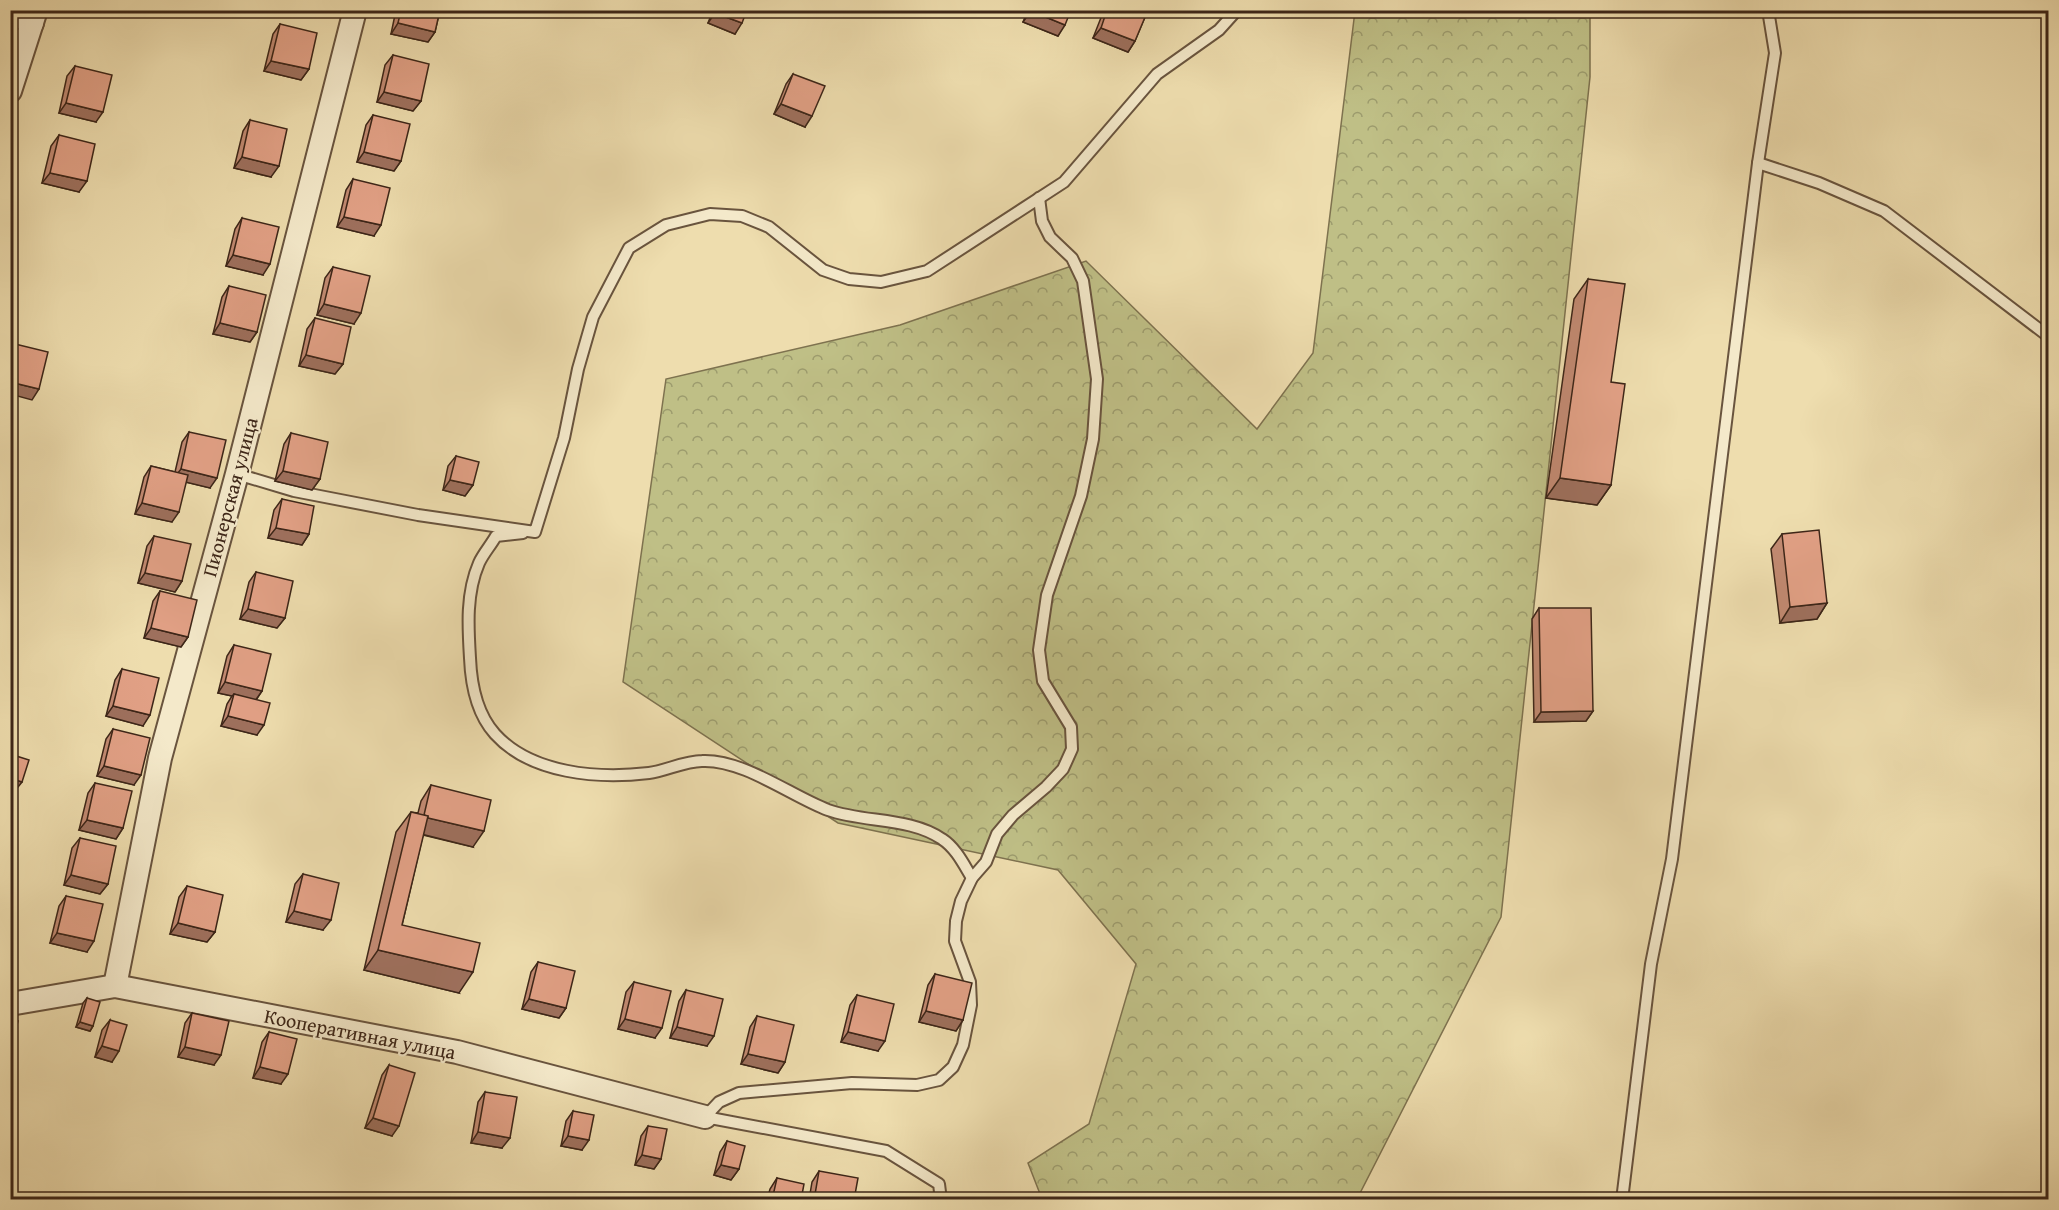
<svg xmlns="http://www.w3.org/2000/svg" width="2059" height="1210" font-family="'Gentium Book Plus',serif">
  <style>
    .forest { fill: url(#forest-crowns); stroke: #7e724f; stroke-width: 1.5 }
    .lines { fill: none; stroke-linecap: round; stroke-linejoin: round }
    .lane-casing { stroke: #69543e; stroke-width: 14 }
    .street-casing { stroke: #69543e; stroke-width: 26 }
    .lane { stroke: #f4e9ca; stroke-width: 10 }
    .street { stroke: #f4e9ca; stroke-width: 22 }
    .wall { fill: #c28a72; stroke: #3d2618; stroke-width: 1.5 }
    .shaded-wall { fill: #9e705d; stroke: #3d2618; stroke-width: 1.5 }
    .building { fill: #e1a085; stroke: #3d2618; stroke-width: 1.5 }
    .labels { text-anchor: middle; stroke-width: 4.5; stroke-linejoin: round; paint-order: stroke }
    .street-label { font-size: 20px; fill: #3d2618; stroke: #f4e9ca }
  </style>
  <defs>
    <pattern id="forest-crowns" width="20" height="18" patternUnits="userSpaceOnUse" patternTransform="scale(1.5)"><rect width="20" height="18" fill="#bfbf86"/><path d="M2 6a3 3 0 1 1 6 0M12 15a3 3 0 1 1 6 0" fill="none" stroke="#9c9b6d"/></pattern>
  </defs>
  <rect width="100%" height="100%" fill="#eeddae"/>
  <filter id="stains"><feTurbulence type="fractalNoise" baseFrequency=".00333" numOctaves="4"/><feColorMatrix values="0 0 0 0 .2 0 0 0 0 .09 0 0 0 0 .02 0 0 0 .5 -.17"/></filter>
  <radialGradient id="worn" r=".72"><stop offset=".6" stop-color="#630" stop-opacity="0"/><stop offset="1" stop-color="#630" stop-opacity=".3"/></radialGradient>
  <polygon class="forest" points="1355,11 1590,11 1590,77 1501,917 1357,1199 1042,1199 1028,1163 1089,1124 1136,964 1058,870 838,823 623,682 666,379 900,325 1086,261 1257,429 1313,353"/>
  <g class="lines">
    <g class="lane-casing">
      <g id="lane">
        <polyline points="1758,163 1819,183 1884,211 2048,336"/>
        <polyline points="237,474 294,491 418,515 535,532 564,438 578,369 593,317 629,248 666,225 710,214 742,216 769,227 823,270 849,279 881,282 927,271 1064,182 1157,74 1219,30 1237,10"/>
        <path d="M523,533L496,536C491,545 483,554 479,563C466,593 468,626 470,658C471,683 477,714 495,734C531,774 598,779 649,773C666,771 684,761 702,761C743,759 791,796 828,810C865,823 910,817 942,839C956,848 964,865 972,878"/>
        <polyline points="705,1117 719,1102 739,1093 852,1083 917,1085 939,1080 953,1067 963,1045 971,1005 970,982 955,941 956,921 961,901 972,878 986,862 997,834 1013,815 1046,787 1063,769 1072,749 1071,727 1043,681 1039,650 1047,595 1081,496 1093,439 1097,379 1083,281 1072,258 1050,237 1042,221 1039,198"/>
        <polyline points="705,1117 886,1151 939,1184 941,1200"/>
        <polyline points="10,1195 16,1200"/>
        <polyline points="1622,1200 1651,964 1672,859 1758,163 1775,53 1768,10"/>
      </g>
    </g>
    <g class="street-casing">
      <g id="street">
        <polyline points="10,12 32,23"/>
        <polyline points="10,91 36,10"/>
        <polyline points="115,986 160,758 237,474 355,10"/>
        <polyline points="10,1004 115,986 457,1052 705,1117"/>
      </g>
    </g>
    <use href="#lane" class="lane"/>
    <use href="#street" class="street"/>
  </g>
  <g class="wall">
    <polygon points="396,10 440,10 435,32 428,42 391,34"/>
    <polygon points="713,10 747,10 735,34 708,23"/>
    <polygon points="1028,10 1071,10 1058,36 1023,22"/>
    <polygon points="1104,10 1148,10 1135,41 1128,52 1093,38"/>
    <polygon points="280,24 309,69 301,80 264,71 273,34"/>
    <polygon points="393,55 421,101 413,111 377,102 385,65"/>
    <polygon points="75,66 96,122 59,113 67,76"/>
    <polygon points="793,74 805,127 774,114 786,84"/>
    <polygon points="373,115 401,161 394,171 357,162 366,125"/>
    <polygon points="250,120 271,177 234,168 243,131"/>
    <polygon points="59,135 79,192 42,183 51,146"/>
    <polygon points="353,179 374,236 337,227 346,190"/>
    <polygon points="242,218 263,275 226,266 235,229"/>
    <polygon points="333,267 354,324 317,315 325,278"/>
    <polygon points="1588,279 1611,382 1611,485 1597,505 1546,498 1574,299"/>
    <polygon points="229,286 257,332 250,342 213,334 222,297"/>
    <polygon points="315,318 343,364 335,374 299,366 307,329"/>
    <polygon points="189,432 210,488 186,482 172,522 135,514 144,477 151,466 175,472 182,442"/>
    <polygon points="291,433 320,479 312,490 275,481 284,444"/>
    <polygon points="456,456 473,485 465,496 443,490 448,466"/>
    <polygon points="282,499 309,534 302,545 268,538 274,510"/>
    <polygon points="1782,534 1827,603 1817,619 1780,623 1771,549"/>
    <polygon points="154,536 182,581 175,592 138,583 147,546"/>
    <polygon points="256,572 285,618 277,628 240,619 249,582"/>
    <polygon points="160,591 188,637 181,647 144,638 153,601"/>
    <polygon points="1539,608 1593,711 1586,721 1534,722 1532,619"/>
    <polygon points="234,645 262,691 256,700 257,735 221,726 227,704 232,696 218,693 227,656"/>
    <polygon points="122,669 143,726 106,716 115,680"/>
    <polygon points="113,729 134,785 97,776 106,739"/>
    <polygon points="95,783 123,828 116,839 79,830 88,793"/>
    <polygon points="431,785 473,847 423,835 402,925 459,993 364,970 396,832 411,812 418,813 421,801"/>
    <polygon points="80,838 108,884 100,894 64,885 72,848"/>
    <polygon points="303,874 323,930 286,922 295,884"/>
    <polygon points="187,886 215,932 207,942 170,934 179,897"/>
    <polygon points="66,896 87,952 50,943 59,906"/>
    <polygon points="538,962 566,1008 559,1018 522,1009 531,972"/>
    <polygon points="935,974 963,1020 956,1031 919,1022 928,985"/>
    <polygon points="634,982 655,1038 618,1029 626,992"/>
    <polygon points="686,990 707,1046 670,1038 679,1001"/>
    <polygon points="857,995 878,1051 841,1042 850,1005"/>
    <polygon points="87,998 93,1026 90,1031 76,1027 83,1003"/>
    <polygon points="192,1013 214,1065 178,1057 185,1023"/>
    <polygon points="757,1016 785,1062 778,1073 741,1064 750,1027"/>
    <polygon points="110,1020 112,1062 95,1057 102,1030"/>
    <polygon points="269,1032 281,1084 253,1078 262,1042"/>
    <polygon points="389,1065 392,1136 365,1128 382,1075"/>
    <polygon points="485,1092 502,1148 471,1143 478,1102"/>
    <polygon points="573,1111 582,1150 561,1146 566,1121"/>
    <polygon points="648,1126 661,1159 654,1169 635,1165 641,1136"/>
    <polygon points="727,1141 739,1169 731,1180 714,1175 720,1152"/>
    <polygon points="819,1171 854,1200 809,1200 812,1182"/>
    <polygon points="777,1178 801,1200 767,1200 770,1189"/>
  </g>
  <g class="shaded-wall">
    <polygon points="1031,11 1065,25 1058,36 1023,22"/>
    <polygon points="715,13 742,23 735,34 708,23"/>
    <polygon points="398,23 435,32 428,42 391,34"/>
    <polygon points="1101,28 1135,41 1128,52 1093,38"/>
    <polygon points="271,61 309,69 301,80 264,71"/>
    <polygon points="384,92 421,101 413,111 377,102"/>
    <polygon points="66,103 103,112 96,122 59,113"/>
    <polygon points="781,104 812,116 805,127 774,114"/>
    <polygon points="364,152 401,161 394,171 357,162"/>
    <polygon points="242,157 279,166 271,177 234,168"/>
    <polygon points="50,173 87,181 79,192 42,183"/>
    <polygon points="344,217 381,225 374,236 337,227"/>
    <polygon points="233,255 270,264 263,275 226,266"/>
    <polygon points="324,304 361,313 354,324 317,315"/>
    <polygon points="220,323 257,332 250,342 213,334"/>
    <polygon points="306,355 343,364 335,374 299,366"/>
    <polygon points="10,382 39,389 32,400 10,394"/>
    <polygon points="181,469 217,478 210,488 173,479"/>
    <polygon points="283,471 320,479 312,490 275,481"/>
    <polygon points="1560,478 1611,485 1597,505 1546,498"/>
    <polygon points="450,480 473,485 465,496 443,490"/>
    <polygon points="142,503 179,512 172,522 135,514"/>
    <polygon points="276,528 309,534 302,545 268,538"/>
    <polygon points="145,573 182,581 175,592 138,583"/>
    <polygon points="1827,603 1817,619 1780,623 1790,607"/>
    <polygon points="248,609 285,618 277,628 240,619"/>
    <polygon points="151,628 188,637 181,647 144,638"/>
    <polygon points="225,682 262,691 255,701 234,694 232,696 218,693"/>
    <polygon points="113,706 150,715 143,726 106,716"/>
    <polygon points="1593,711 1586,721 1534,722 1541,712"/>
    <polygon points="228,716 264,725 257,735 221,726"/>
    <polygon points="104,766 141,775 134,785 97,776"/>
    <polygon points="10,778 22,782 14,792 10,791"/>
    <polygon points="424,817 484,831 473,847 413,832"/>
    <polygon points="87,820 123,828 116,839 79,830"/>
    <polygon points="71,875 108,884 100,894 64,885"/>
    <polygon points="294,911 331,920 323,930 286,922"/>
    <polygon points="178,923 215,932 207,942 170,934"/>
    <polygon points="57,933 94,941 87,952 50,943"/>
    <polygon points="378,950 473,972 459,993 364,970"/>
    <polygon points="529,999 566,1008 559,1018 522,1009"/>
    <polygon points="926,1011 963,1020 956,1031 919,1022"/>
    <polygon points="625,1019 662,1028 655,1038 618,1029"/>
    <polygon points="80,1022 93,1026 90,1031 76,1027"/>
    <polygon points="677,1027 714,1036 707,1046 670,1038"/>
    <polygon points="848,1032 885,1041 878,1051 841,1042"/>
    <polygon points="102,1046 119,1051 112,1062 95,1057"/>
    <polygon points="185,1047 221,1055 214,1065 178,1057"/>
    <polygon points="748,1054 785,1062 778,1073 741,1064"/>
    <polygon points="260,1067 288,1074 281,1084 253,1078"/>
    <polygon points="373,1118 399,1126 392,1136 365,1128"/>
    <polygon points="478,1132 510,1138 502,1148 471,1143"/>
    <polygon points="568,1136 589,1140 582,1150 561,1146"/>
    <polygon points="642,1155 661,1159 654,1169 635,1165"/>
    <polygon points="721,1165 739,1169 731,1180 714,1175"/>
  </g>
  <g class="building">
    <polygon points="401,10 440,10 435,32 398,23"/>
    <polygon points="716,10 747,10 742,23 715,13"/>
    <polygon points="1031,10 1071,10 1065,25 1031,11"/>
    <polygon points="1107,10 1148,10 1135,41 1101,28"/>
    <polygon points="280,24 317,33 309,69 271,61"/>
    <polygon points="393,55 429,64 421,101 384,92"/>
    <polygon points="75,66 112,75 103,112 66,103"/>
    <polygon points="793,74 825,86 812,116 781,104"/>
    <polygon points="373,115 410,124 401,161 364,152"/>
    <polygon points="250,120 287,129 279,166 242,157"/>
    <polygon points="59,135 95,144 87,181 50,173"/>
    <polygon points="353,179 390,188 381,225 344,217"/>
    <polygon points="242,218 279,227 270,264 233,255"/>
    <polygon points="333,267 370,276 361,313 324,304"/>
    <polygon points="1588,279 1625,284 1611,382 1625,384 1611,485 1560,478"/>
    <polygon points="229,286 266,295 257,332 220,323"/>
    <polygon points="315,318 351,327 343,364 306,355"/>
    <polygon points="11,343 48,352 39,389 10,382"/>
    <polygon points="189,432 226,440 217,478 181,469"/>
    <polygon points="291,433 328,442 320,479 283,471"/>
    <polygon points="456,456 479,462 473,485 450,480"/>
    <polygon points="151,466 188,475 179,512 142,503"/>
    <polygon points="282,499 314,506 309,534 276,528"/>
    <polygon points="1819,530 1827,603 1790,607 1782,534"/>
    <polygon points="154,536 191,544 182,581 145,573"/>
    <polygon points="256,572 293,581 285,618 248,609"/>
    <polygon points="160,591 197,600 188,637 151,628"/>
    <polygon points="1539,608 1591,608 1593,711 1541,712"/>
    <polygon points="234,645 271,654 262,691 225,682"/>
    <polygon points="122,669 159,678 150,715 113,706"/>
    <polygon points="234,694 270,703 264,725 228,716"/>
    <polygon points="113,729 150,738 141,775 104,766"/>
    <polygon points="10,754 29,760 22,782 10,778"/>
    <polygon points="95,783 132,791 123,828 87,820"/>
    <polygon points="431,785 491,800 484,831 428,818 428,816 424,815"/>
    <polygon points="411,812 428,816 402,925 480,943 473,972 378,950"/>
    <polygon points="80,838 116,846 108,884 71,875"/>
    <polygon points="303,874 339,883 331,920 294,911"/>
    <polygon points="187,886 223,895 215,932 178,923"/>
    <polygon points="66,896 103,904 94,941 57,933"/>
    <polygon points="538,962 575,971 566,1008 529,999"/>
    <polygon points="935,974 972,983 963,1020 926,1011"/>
    <polygon points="634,982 671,991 662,1028 625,1019"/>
    <polygon points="686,990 723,999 714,1036 677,1027"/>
    <polygon points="857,995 894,1004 885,1041 848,1032"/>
    <polygon points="87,998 100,1002 93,1026 80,1022"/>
    <polygon points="192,1013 229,1021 221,1055 185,1047"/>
    <polygon points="757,1016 794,1025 785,1062 748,1054"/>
    <polygon points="10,1020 18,1021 10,1054"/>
    <polygon points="110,1020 127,1025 119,1051 102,1046"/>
    <polygon points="269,1032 297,1039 288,1074 260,1067"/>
    <polygon points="389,1065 415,1073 399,1126 373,1118"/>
    <polygon points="485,1092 517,1097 510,1138 478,1132"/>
    <polygon points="573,1111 594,1115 589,1140 568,1136"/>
    <polygon points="648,1126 667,1129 661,1159 642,1155"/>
    <polygon points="727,1141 745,1146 739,1169 721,1165"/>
    <polygon points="819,1171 858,1178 854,1200 814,1200"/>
    <polygon points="777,1178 804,1184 801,1200 772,1200"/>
  </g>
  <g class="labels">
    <g class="street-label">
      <text transform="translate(230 497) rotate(-75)" y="7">Пионерская улица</text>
      <text transform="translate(360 1034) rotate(11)" y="7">Кооперативная улица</text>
    </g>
  </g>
  <rect width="2059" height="1210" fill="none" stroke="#eeddae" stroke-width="36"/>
  <rect x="12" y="12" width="2035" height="1186" fill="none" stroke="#3d2618" stroke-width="3"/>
  <rect x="18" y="18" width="2023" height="1174" fill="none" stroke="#3d2618" stroke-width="1.5"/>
  <rect width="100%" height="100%" filter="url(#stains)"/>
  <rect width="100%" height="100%" fill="url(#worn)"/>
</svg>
